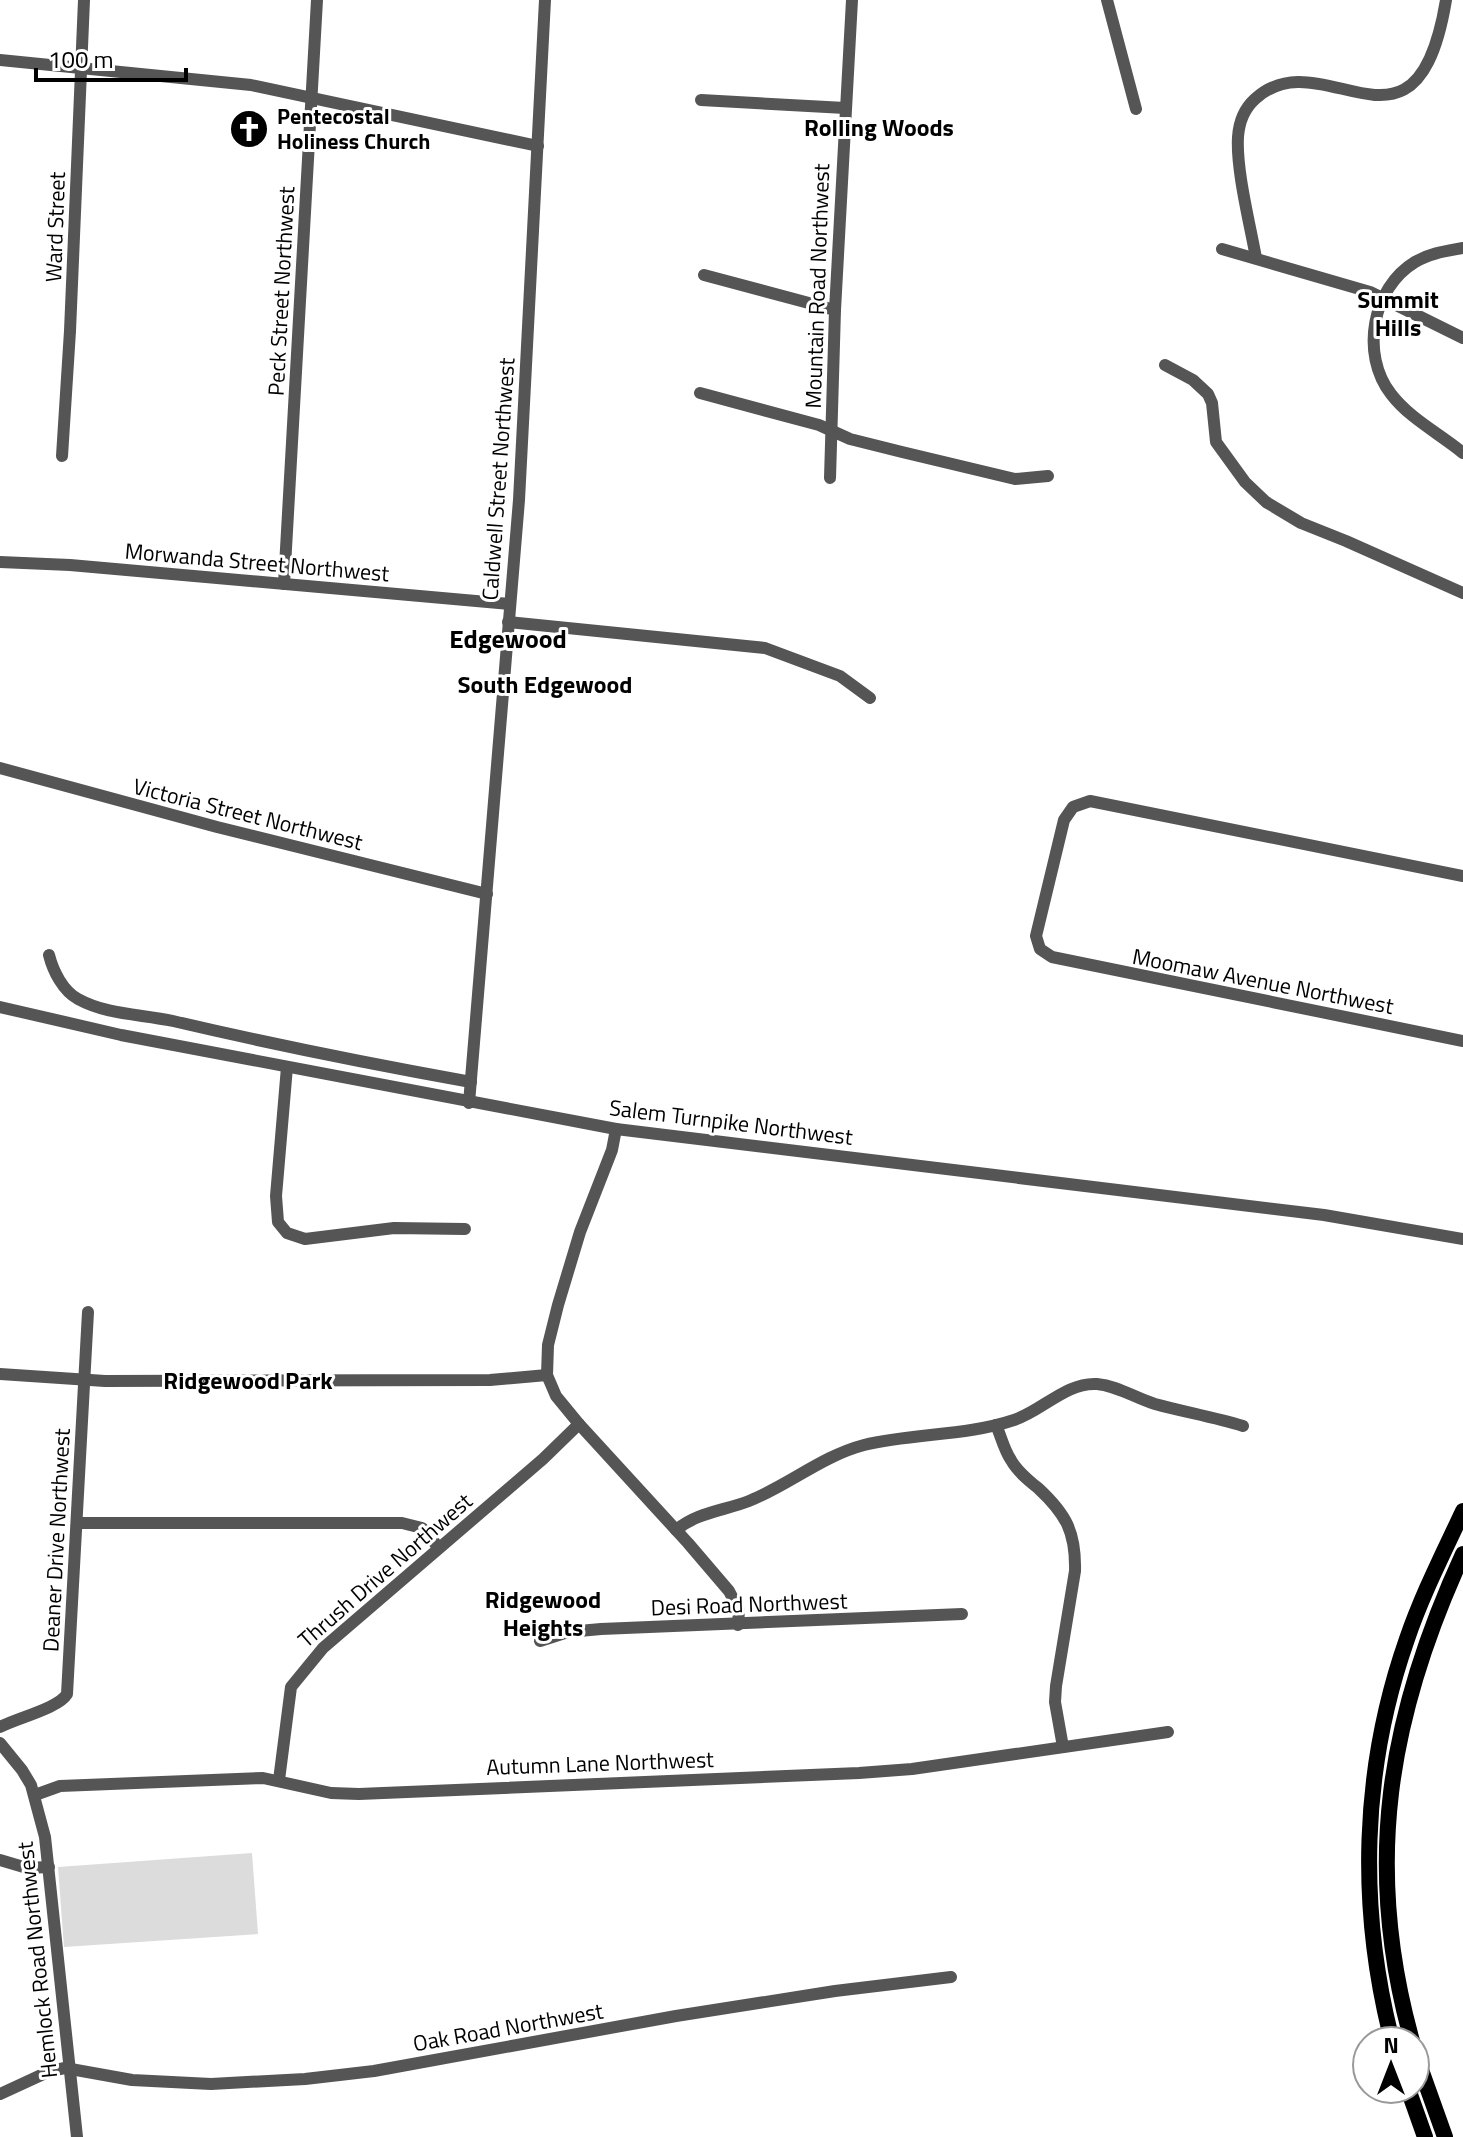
<svg xmlns="http://www.w3.org/2000/svg" width="1463" height="2137" font-family="'Titillium Web',sans-serif">
  <style>
    .green { fill: #dcdcdc }
    .lines { fill: none; stroke-linecap: round; stroke-linejoin: round }
    .minor { stroke: #555; stroke-width: 12 }
    .major { stroke: #000; stroke-width: 16 }
    .labels { text-anchor: middle; stroke-width: 6; stroke-linejoin: round; paint-order: stroke }
    .poi-label { font-size: 22px; font-weight: bold; fill: #000; stroke: #fff; text-anchor: start }
    .street-label { font-size: 22px; fill: #000; stroke: #fff }
    .neighbourhood-label { font-size: 24px; font-weight: bold; fill: #000; stroke: #fff }
    .quarter-label { font-size: 26px; font-weight: bold; fill: #000; stroke: #fff }
  </style>
  <rect width="100%" height="100%" fill="#fff"/>
  <polygon class="green" points="252,1853 258,1934 64,1947 58,1867"/>
  <g class="lines">
    <g class="minor">
      <polyline points="1107,0 1136,109"/>
      <polyline points="0,60 251,85 538,146"/>
      <polyline points="701,100 845,108"/>
      <path d="M1463,248C1447,251 1430,253 1415,262C1372,288 1360,354 1391,394C1409,418 1440,434 1463,453"/>
      <polyline points="1222,249 1370,292 1463,338"/>
      <path d="M1256,258C1250,224 1236,170 1238,137C1239,122 1244,109 1255,99C1324,36 1416,181 1446,0"/>
      <polyline points="704,275 835,310"/>
      <polyline points="1165,365 1193,380 1208,394 1212,403 1216,442 1245,482 1266,502 1301,523 1346,541 1463,593"/>
      <polyline points="700,393 819,425 850,439 902,452 1015,479 1048,476"/>
      <polyline points="62,456 70,331 84,0"/>
      <polyline points="830,478 835,310 852,0"/>
      <polyline points="0,562 70,565 510,604"/>
      <polyline points="284,584 317,0"/>
      <polyline points="508,622 765,648 840,676 870,698"/>
      <polyline points="0,768 217,827 487,894"/>
      <polyline points="1463,876 1090,801 1073,807 1064,820 1036,936 1040,949 1052,957 1463,1041"/>
      <path d="M49,955C53,971 63,991 78,999C107,1015 141,1014 173,1021C271,1044 371,1064 471,1082"/>
      <polyline points="0,1007 121,1035 616,1129 1324,1215 1463,1239"/>
      <polyline points="287,1067 276,1196 278,1222 287,1233 305,1239 394,1228 465,1229"/>
      <polyline points="469,1103 519,500 545,0"/>
      <polyline points="616,1129 612,1150 580,1232 558,1305 548,1345 547,1375 556,1396 579,1424 688,1543 729,1591 739,1610 738,1625"/>
      <polyline points="0,1374 105,1381 490,1380 547,1375"/>
      <path d="M996,1425C1001,1436 1004,1450 1011,1460C1017,1471 1028,1480 1038,1488C1066,1514 1076,1532 1075,1571L1056,1686L1055,1702L1063,1747"/>
      <polyline points="77,1523 402,1523 422,1528 439,1548"/>
      <path d="M676,1530C698,1512 723,1511 749,1501C789,1485 822,1456 864,1445C913,1433 966,1436 1014,1420C1042,1411 1066,1382 1097,1384C1118,1386 1135,1398 1155,1404C1184,1412 1214,1417 1243,1426"/>
      <polyline points="540,1641 568,1632 601,1629 962,1614"/>
      <path d="M0,1727C17,1718 59,1708 67,1694L88,1312"/>
      <polyline points="0,1743 22,1770 31,1785 45,1837 77,2137"/>
      <polyline points="279,1780 291,1687 323,1648 543,1459 579,1424"/>
      <polyline points="35,1795 60,1786 263,1778 331,1793 359,1794 859,1773 912,1769 1168,1732"/>
      <polyline points="0,1860 27,1868 49,1867"/>
      <polyline points="0,2094 50,2071 65,2068 132,2080 211,2084 305,2079 374,2071 676,2016 835,1991 951,1977"/>
    </g>
    <g class="major">
      <path d="M1392,2041C1358,1908 1361,1770 1407,1639C1422,1595 1443,1554 1463,1511"/>
      <path d="M1412,2041C1363,1866 1388,1717 1463,1554"/>
      <polyline points="1415,2053 1445,2137"/>
      <polyline points="1408,2089 1425,2137"/>
    </g>
  </g>
  <defs>
    <g id="church-disc" transform="scale(2)"><circle r="9.5" fill="#000" stroke="#fff"/><path d="M-1.2-6h2.4v3.5h3.3v2.4h-3.3V6h-2.4V-.1h-3.3v-2.4h3.3Z" fill="#fff"/></g>
  </defs>
  <g fill-rule="evenodd">
    <use href="#church-disc" x="249" y="129"/>
  </g>
  <g class="labels">
    <g class="poi-label">
      <text x="277" y="124">Pentecostal<tspan x="277" dy="25">Holiness Church</tspan></text>
    </g>
    <g class="street-label">
      <text transform="translate(55 227) rotate(-88)" y="8">Ward Street</text>
      <text transform="translate(817 286) rotate(-88)" y="8">Mountain Road Northwest</text>
      <text transform="translate(281 291) rotate(-87)" y="8">Peck Street Northwest</text>
      <text transform="translate(498 479) rotate(-86)" y="8">Caldwell Street Northwest</text>
      <text transform="translate(257 562) rotate(5)" y="8">Morwanda Street Northwest</text>
      <text transform="translate(248 814) rotate(14)" y="8">Victoria Street Northwest</text>
      <text transform="translate(1263 981) rotate(11)" y="8">Moomaw Avenue Northwest</text>
      <text transform="translate(731 1122) rotate(7)" y="8">Salem Turnpike Northwest</text>
      <text transform="translate(56 1540) rotate(-87)" y="8">Deaner Drive Northwest</text>
      <text transform="translate(385 1570) rotate(-41)" y="8">Thrush Drive Northwest</text>
      <text transform="translate(749 1604) rotate(-2)" y="8">Desi Road Northwest</text>
      <text transform="translate(600 1763) rotate(-2)" y="8">Autumn Lane Northwest</text>
      <text transform="translate(37 1960) rotate(-96)" y="8">Hemlock Road Northwest</text>
      <text transform="translate(508 2027) rotate(-10)" y="8">Oak Road Northwest</text>
    </g>
    <g class="neighbourhood-label">
      <text x="879" y="136">Rolling Woods</text>
      <text x="1398" y="308">Summit<tspan x="1398" dy="28">Hills</tspan></text>
      <text x="545" y="693">South Edgewood</text>
      <text x="248" y="1389">Ridgewood Park</text>
      <text x="543" y="1608">Ridgewood<tspan x="543" dy="28">Heights</tspan></text>
    </g>
    <g class="quarter-label">
      <text x="508" y="648">Edgewood</text>
    </g>
  </g>
  <g transform="translate(1391 2065)"><circle r="38" fill="#ffffff" stroke="#999999" stroke-width="2"/>
  <path d="M0-6L14 30L0 20L-14 30Z" fill="#000000"/>
  <text y="-12" font-size="22" font-weight="bold" text-anchor="middle" fill="#000000">N</text>
  </g>
  <path d="M36 68v12h150v-12" fill="none" stroke="#000000" stroke-width="4"/>
  <text x="48" y="68" font-size="24" fill="#000000" stroke="#ffffff" stroke-width="6" paint-order="stroke">100 m</text>
</svg>
